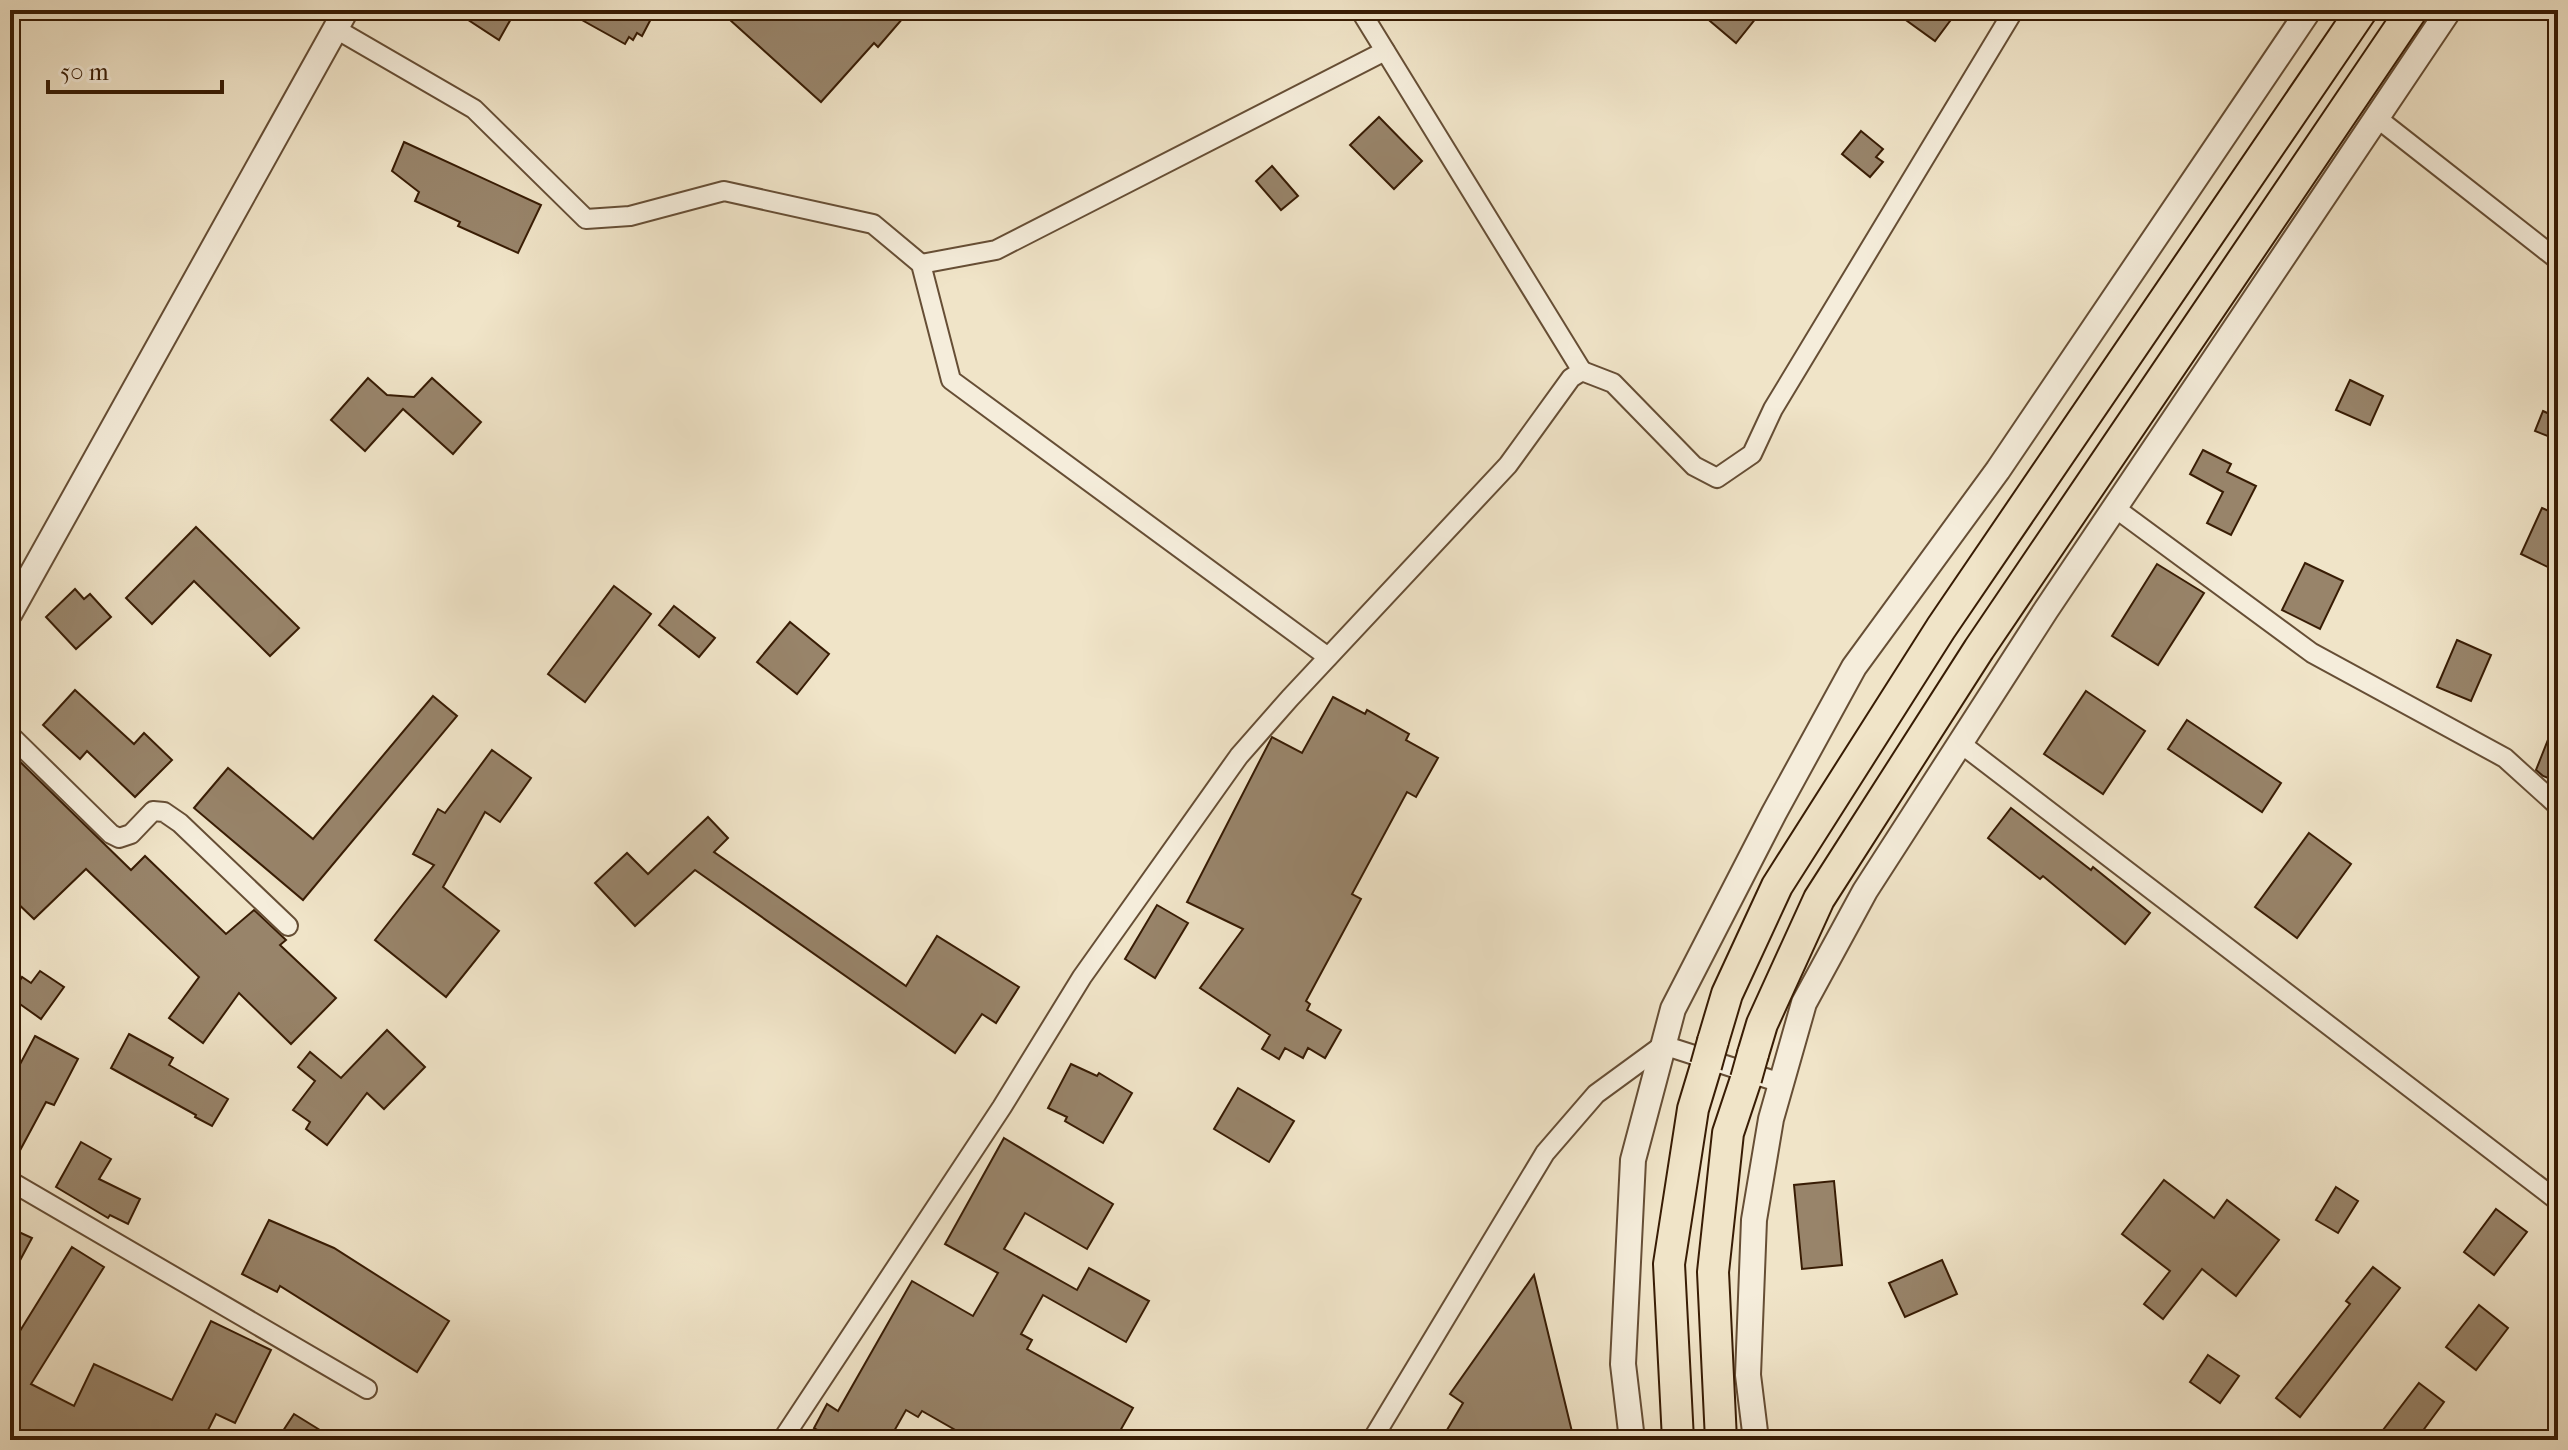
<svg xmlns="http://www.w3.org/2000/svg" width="2568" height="1450" font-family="'IM FELL French Canon',serif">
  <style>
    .building { fill: #98846a; stroke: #381c04; stroke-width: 2 }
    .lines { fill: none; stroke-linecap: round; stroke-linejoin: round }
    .minor-casing { stroke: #664e35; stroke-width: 22 }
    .tertiary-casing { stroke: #664e35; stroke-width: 28 }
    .trunk-casing { stroke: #381c04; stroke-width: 34 }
    .minor { stroke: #f5eddb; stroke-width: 18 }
    .tertiary { stroke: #f5eddb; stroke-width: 24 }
    .trunk { stroke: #f0e4c8; stroke-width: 30 }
    .trunk-bridge-casing { stroke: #381c04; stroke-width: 34; stroke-linecap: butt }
    .trunk-bridge { stroke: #f0e4c8; stroke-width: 30 }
  </style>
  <rect width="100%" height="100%" fill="#f0e4c8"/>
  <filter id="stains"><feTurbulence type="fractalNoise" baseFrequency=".0025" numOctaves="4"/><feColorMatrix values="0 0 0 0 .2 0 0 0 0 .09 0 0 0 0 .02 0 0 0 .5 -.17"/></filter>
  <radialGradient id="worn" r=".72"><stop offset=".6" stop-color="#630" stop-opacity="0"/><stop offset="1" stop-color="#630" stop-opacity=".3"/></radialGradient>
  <g class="building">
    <polygon points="453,10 516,10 499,40"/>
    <polygon points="564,10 639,10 652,17 642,36 637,33 633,40 629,37 625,44"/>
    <polygon points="719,10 910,10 878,47 874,43 821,102"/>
    <polygon points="1697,10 1747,10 1756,18 1736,43"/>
    <polygon points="1892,10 1935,10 1950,21 1935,41"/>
    <polygon points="1379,117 1422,161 1394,189 1350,145"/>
    <polygon points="1861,131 1883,149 1876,157 1883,162 1870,177 1842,154"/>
    <polygon points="404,142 541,205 518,253 458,226 460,222 415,201 419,192 392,171"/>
    <polygon points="1272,166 1298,196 1281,210 1256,181"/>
    <polygon points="368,378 387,395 414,397 432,378 481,422 453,454 403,409 365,451 331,420"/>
    <polygon points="2350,380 2383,396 2370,425 2336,410"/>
    <polygon points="2543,411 2558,418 2558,440 2535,431"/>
    <polygon points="2203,450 2231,464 2227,472 2256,486 2231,535 2207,523 2223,492 2190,474"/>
    <polygon points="2542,508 2558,515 2558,572 2521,554"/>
    <polygon points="196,527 299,628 270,656 194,581 152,624 126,598"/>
    <polygon points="2305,563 2343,581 2320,629 2282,610"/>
    <polygon points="2157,564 2204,593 2158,665 2112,636"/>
    <polygon points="614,586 651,614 585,702 548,674"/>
    <polygon points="75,589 84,599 90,594 111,617 76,649 46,617"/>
    <polygon points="674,606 715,638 699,657 659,625"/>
    <polygon points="790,622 829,654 797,694 757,662"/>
    <polygon points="2457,640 2491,655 2471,701 2437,687"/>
    <polygon points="75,690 134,744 144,733 172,760 135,797 87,751 80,759 43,725"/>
    <polygon points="2086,691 2145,731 2103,794 2044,754"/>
    <polygon points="433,696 457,716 303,900 194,808 228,768 313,839"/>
    <polygon points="1333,697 1365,714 1367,710 1409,734 1406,740 1438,758 1416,797 1407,792 1352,894 1361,899 1306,1001 1310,1004 1307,1010 1341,1030 1325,1058 1308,1048 1303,1058 1285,1048 1279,1059 1262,1049 1270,1035 1200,988 1243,929 1187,902 1272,737 1302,753"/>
    <polygon points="2557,717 2558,717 2558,782 2543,776 2536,770"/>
    <polygon points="2187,720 2281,783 2262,812 2168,749"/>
    <polygon points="492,750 531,778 500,822 485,812 443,887 499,931 446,997 375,940 434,865 413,854 438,809 445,813"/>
    <polygon points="10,752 131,870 145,856 226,934 254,910 286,940 280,945 336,998 291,1044 239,993 203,1043 169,1018 199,977 86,869 34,919 10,896"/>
    <polygon points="2011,808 2091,870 2093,867 2150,913 2125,944 2043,876 2040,879 1988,838"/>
    <polygon points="708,817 728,838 714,852 906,986 937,936 1019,987 996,1023 982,1014 955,1053 695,870 635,926 595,883 627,853 648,874"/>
    <polygon points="2309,833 2351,864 2297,938 2255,907"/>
    <polygon points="1157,905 1188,923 1155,978 1125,959"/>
    <polygon points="40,971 64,987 41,1019 10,997 22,977 31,983"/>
    <polygon points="387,1030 425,1067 384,1109 367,1093 327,1145 306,1129 310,1122 293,1110 315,1081 298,1067 310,1052 341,1078"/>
    <polygon points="129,1034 173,1058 169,1065 228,1099 212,1126 195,1117 196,1115 111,1068"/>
    <polygon points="35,1036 78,1059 54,1105 46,1102 10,1169 10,1083"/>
    <polygon points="1071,1064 1097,1076 1099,1073 1132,1093 1103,1143 1065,1121 1067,1117 1048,1108"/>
    <polygon points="1238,1088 1294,1121 1269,1162 1214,1129"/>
    <polygon points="1004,1138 1113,1204 1087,1249 1025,1213 1004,1249 1077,1290 1089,1268 1149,1301 1126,1342 1043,1295 1021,1334 1032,1340 1027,1349 1133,1408 1115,1440 973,1440 922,1411 918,1417 906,1410 889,1440 835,1440 814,1428 827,1404 838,1411 912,1281 973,1316 998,1273 945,1244"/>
    <polygon points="81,1142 111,1159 99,1179 140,1199 128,1224 110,1215 108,1218 56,1187"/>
    <polygon points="2164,1180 2214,1218 2227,1200 2279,1240 2236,1296 2202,1269 2163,1319 2144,1304 2170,1271 2122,1234"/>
    <polygon points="1834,1181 1842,1265 1802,1269 1794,1185"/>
    <polygon points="2336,1187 2358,1201 2338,1233 2316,1220"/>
    <polygon points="2496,1209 2527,1232 2494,1275 2464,1252"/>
    <polygon points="269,1220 334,1248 449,1321 417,1372 280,1286 277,1292 242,1274"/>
    <polygon points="10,1228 32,1238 10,1279"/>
    <polygon points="72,1247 104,1267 31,1384 74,1406 94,1364 172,1400 211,1321 271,1350 235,1423 216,1414 203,1440 38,1440 10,1425 10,1347"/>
    <polygon points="1942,1260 1957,1294 1905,1317 1889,1283"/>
    <polygon points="2373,1267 2400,1288 2300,1417 2276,1398 2350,1304 2346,1301"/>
    <polygon points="1534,1275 1574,1440 1441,1440 1463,1403 1450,1394"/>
    <polygon points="2479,1305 2508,1328 2476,1370 2446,1347"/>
    <polygon points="2208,1355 2239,1376 2220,1403 2190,1382"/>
    <polygon points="2419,1383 2444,1402 2416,1440 2396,1440 2383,1430"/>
    <polygon points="294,1414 336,1440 277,1440"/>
  </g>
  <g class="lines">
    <g class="minor-casing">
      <g id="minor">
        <polyline points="1360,10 1582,371"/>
        <polyline points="336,29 474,109 586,219 630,216 724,191 873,224 921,264 951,380 1328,657"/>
        <polyline points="2377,118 2558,260"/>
        <polyline points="921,264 996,250 1385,51"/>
        <polyline points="2115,508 2312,653 2505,758 2558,806"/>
        <polyline points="10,735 111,834 119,838 131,834 153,811 164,812 180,823 288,926"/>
        <polyline points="1960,743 2558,1201"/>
        <polyline points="10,1181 367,1389"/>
        <polyline points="782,1440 1002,1107 1082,977 1239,756 1290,698 1508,465 1571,378 1582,371 1613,383 1694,466 1717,478 1752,454 1773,409 2014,10"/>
        <polyline points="1372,1440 1545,1153 1596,1094 1663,1045 1781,1083"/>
      </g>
    </g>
    <g class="tertiary-casing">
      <g id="tertiary">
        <polyline points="10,613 346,10"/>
        <polyline points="1632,1440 1623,1364 1633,1160 1673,1009 1774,813 1854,667 1998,470 2309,10"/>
        <polyline points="1756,1440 1748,1375 1754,1220 1771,1119 1804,1003 1865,891 2046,610 2449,10"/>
      </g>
    </g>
    <g class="trunk-casing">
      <g id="trunk">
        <polyline points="1713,1041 1727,994 1777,886 1941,628 2362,10"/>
        <polyline points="1753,1054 1762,1024 1819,899 1979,649 2412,10"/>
        <polyline points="1678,1440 1669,1264 1693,1109 1706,1066"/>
        <polyline points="1721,1440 1713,1272 1728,1133 1746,1079"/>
      </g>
    </g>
    <use href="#minor" class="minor"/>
    <use href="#tertiary" class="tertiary"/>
    <use href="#trunk" class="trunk"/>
    <g class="trunk-bridge-casing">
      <g id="trunk-bridge">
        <polyline points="1706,1066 1713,1041"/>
        <polyline points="1746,1079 1753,1054"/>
      </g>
    </g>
    <use href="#trunk-bridge" class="trunk-bridge"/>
  </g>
  <rect width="2568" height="1450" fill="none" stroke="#f0e4c8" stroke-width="40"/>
  <rect x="12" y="12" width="2544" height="1426" fill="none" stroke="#381c04" stroke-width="4"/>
  <rect x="20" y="20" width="2528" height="1410" fill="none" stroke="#381c04" stroke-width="2"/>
  <path d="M48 80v12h174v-12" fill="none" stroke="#381c04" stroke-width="4"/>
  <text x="60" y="80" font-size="24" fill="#381c04" stroke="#f5eddb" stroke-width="6" paint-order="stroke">50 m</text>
  <rect width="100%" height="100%" filter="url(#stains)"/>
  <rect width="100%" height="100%" fill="url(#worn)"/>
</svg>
